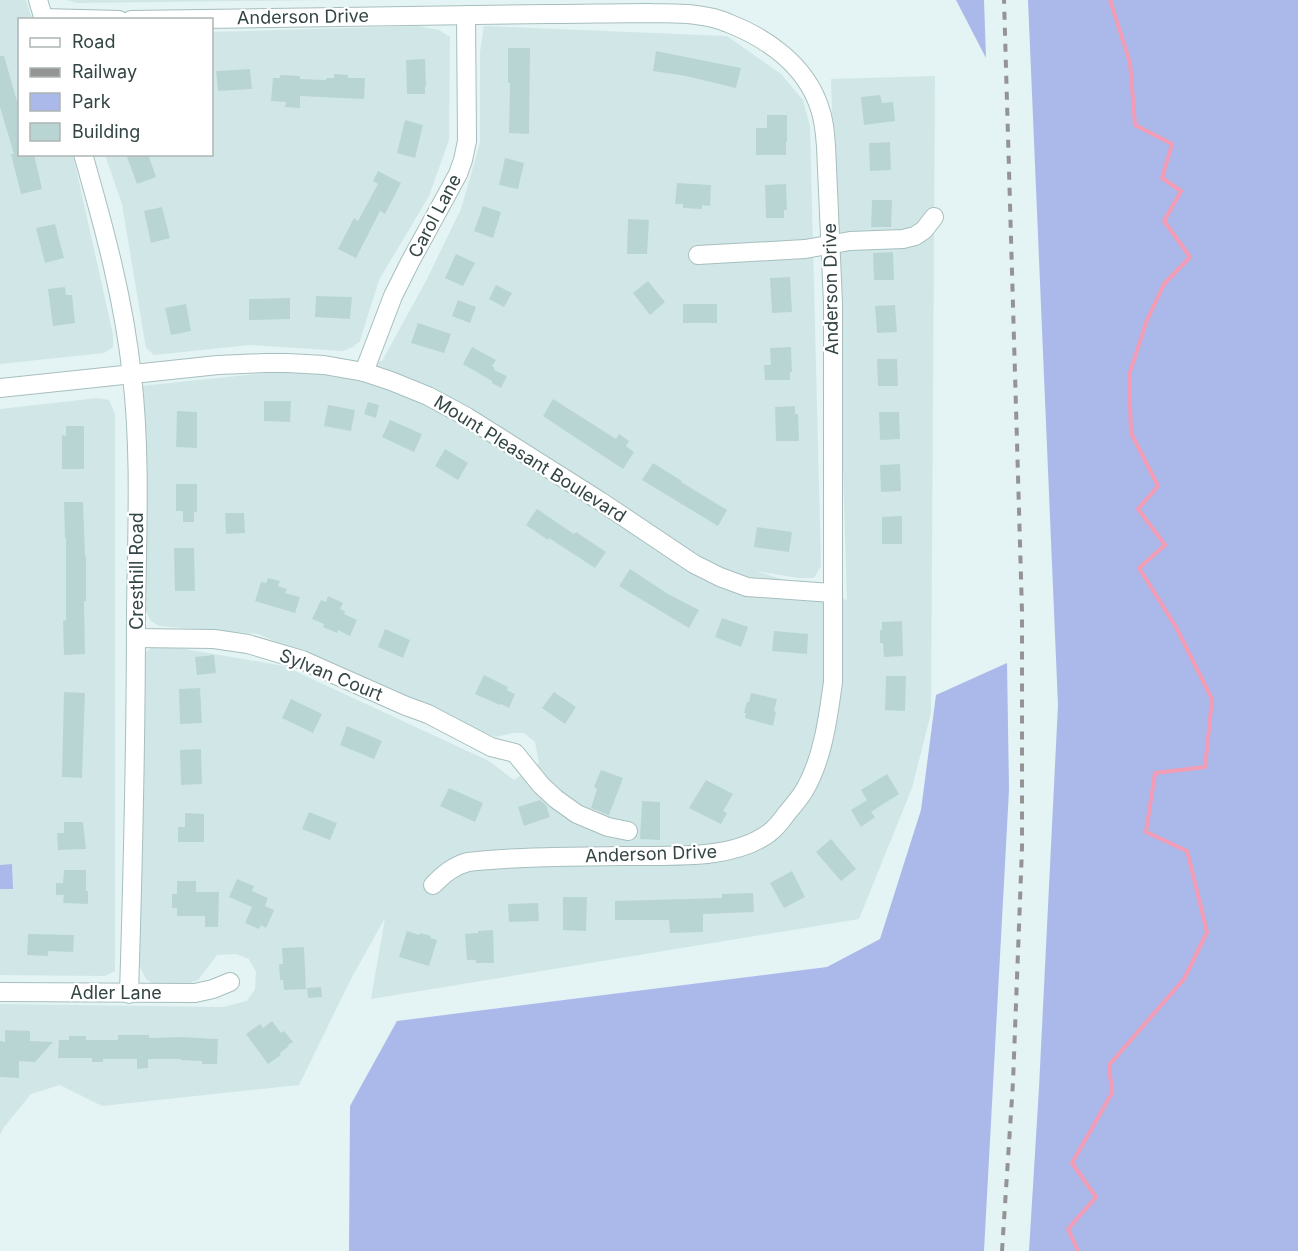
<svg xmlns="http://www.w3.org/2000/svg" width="1298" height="1251" font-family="Inter,sans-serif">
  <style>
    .residential { fill: #d1e7e7 }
    .green { fill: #aab9ea }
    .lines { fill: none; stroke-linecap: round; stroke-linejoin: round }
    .stream { stroke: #f39cb5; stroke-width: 4 }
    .building { fill: #b9d5d3 }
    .minor-casing { stroke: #a6bfbe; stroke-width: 20 }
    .minor { stroke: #fff; stroke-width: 18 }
    .rail { stroke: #949494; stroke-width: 4; stroke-dasharray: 8 8; stroke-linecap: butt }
    .labels { text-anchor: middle; stroke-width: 4.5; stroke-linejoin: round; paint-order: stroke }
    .street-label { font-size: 18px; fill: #334544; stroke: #fff }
  </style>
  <rect width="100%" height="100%" fill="#e4f3f3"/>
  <g class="residential">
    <polygon points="0,0 26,0 32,19 20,20 20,154 73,155 113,335 113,347 104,353 0,364"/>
    <polygon points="66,0 329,0 78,3"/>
    <polygon points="418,26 439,30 450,37 449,140 429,196 379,280 360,341 353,347 343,351 250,345 154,355 146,348 122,204 105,155 212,154 212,32"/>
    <polygon points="484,26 727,36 781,74 803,100 810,126 821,566 814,578 798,578 756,571 847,600 831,79 935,76 931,713 912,788 859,919 371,999 385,918 352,977 299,1085 102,1106 60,1085 31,1094 4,1127 0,1135 0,1004 223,1007 247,1001 255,989 256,972 249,959 236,954 217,955 198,980 181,986 153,984 146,979 139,965 142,663 145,653 152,647 173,647 284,666 489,761 514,780 539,763 535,742 524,733 513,733 495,737 258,634 159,626 151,621 146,612 141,386 382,361 426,281 461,209 480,143 480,52"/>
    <polygon points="98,398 109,400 115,414 115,971 105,976 0,975 0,409"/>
  </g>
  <g class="green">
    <polygon points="956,0 984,0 986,58"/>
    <polygon points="1028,0 1298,0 1298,1251 1029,1251 1039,1088 1058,705"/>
    <polygon points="1007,663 1009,790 984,1251 349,1251 350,1106 397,1021 827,967 880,939 921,810 936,695"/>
    <polygon points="12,864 13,889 0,889 0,865"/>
  </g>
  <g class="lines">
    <polyline class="stream" points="1078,1251 1068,1229 1096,1197 1072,1163 1112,1093 1109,1065 1184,979 1207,932 1187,851 1146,832 1155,773 1205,767 1212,699 1176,627 1139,568 1165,545 1138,509 1158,486 1131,433 1129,375 1147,320 1164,284 1190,257 1164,221 1181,191 1162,178 1172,144 1135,125 1130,63 1110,0"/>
  </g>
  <g class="building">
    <polygon points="508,48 530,48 529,134 509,133 510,83 508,83"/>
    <polygon points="656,51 741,68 736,88 686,76 653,71"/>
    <polygon points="0,56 4,56 17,101 20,100 20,154 34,154 42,189 21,194 11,154 14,154 0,107"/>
    <polygon points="425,59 426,86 425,87 425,94 407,94 406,60"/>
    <polygon points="250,69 252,89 218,91 216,71"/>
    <polygon points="334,74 348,75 348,78 365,78 364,99 300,96 300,108 285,107 286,102 271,101 273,78 280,78 280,75 300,76 300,79 326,80 326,78 334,78"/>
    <polygon points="880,95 882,103 893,102 895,121 864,125 861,97"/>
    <polygon points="767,115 787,115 787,142 786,142 786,155 756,155 756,128 767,128"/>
    <polygon points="405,120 423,125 415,158 397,153"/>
    <polygon points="890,142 891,170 870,171 869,143"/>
    <polygon points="126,154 148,154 156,177 137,184"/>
    <polygon points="505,158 524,163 518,189 499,185"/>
    <polygon points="378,171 401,183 385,214 380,211 356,258 338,249 354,218 358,221 378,184 373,181"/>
    <polygon points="677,183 711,185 710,206 702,205 702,209 683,208 683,204 675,204"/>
    <polygon points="786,184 787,210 784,210 784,218 766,218 765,185"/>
    <polygon points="872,200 892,200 891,227 871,227"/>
    <polygon points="483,206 501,212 493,238 474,231"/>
    <polygon points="162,207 170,238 151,243 144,211"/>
    <polygon points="628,219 649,220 647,254 627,254"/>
    <polygon points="55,224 64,258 45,263 36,228"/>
    <polygon points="893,252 894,280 874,280 873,253"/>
    <polygon points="456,254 475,263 463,286 445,278"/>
    <polygon points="790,277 792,312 772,313 770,278"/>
    <polygon points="648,281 665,302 650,315 633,293"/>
    <polygon points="496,285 512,293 504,307 489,299"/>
    <polygon points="65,287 66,295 72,295 75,323 53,326 48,289"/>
    <polygon points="316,296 352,297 350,319 315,317"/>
    <polygon points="290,298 290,319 249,320 249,299"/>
    <polygon points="458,300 476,307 470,323 452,316"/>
    <polygon points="186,304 191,331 171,335 165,308"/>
    <rect x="683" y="304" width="34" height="19"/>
    <polygon points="895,305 897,332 877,333 875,306"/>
    <polygon points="418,323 451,334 444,353 411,343"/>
    <polygon points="472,347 496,360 492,366 495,368 494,370 507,376 501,388 492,383 492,381 463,364"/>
    <polygon points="791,347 792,372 790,372 790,380 765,380 764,365 771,365 770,348"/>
    <polygon points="877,359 897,359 898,386 878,386"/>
    <polygon points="553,399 616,439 619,434 629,441 626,446 634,452 623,469 543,416"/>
    <polygon points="264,401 291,401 290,422 264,421"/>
    <polygon points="368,402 379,405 376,418 364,414"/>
    <polygon points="328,405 355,410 351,431 324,426"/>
    <polygon points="795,406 795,414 798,414 799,441 776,441 775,407"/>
    <polygon points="177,411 197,412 197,448 176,447"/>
    <polygon points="879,412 899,412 900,439 880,440"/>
    <polygon points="390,420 422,434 414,452 382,437"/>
    <polygon points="66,426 84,426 84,469 62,469 62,435 66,436"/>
    <polygon points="445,449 468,463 458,480 435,466"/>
    <polygon points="653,463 682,481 681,482 727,510 718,526 642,480"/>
    <polygon points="900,464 901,491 881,492 880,465"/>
    <polygon points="176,484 197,484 197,512 194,512 194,522 183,522 183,511 176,511"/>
    <polygon points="64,502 83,502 85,556 86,556 86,601 84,601 85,654 64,655 63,621 66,620 66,538 65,538"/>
    <polygon points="537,509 574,534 576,532 606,552 595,568 549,538 548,540 526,525"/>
    <polygon points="225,513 244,513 245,533 226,534"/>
    <polygon points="902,516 902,544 882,544 882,517"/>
    <polygon points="757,527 792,532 789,552 754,547"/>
    <polygon points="174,548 194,548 195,591 175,591"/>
    <polygon points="630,569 668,594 699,610 689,628 619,586"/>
    <polygon points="268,578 280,581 278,586 287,589 285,593 300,597 295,613 255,601 261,582 266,583"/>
    <polygon points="328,596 343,603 340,609 345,611 344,614 357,620 350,636 338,630 337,633 323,627 324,624 312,619 321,600 326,602"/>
    <polygon points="722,618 748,627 741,647 715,637"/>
    <polygon points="902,621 903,656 884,657 883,643 880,643 880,630 882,630 882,622"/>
    <polygon points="385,629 410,640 403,658 378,647"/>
    <polygon points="774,631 808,634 807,654 772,651"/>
    <polygon points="214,655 216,673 197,675 195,657"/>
    <polygon points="484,675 508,687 507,690 515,694 509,708 501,704 500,705 475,694"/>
    <polygon points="886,676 906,676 905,711 885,710"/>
    <polygon points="200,688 202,723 180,724 179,689"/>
    <polygon points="64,692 85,693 82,778 62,777"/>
    <polygon points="554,692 576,707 565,724 542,708"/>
    <polygon points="751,693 777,699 774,711 776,712 773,726 745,718 746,713 744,713 747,702 749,702"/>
    <polygon points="291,699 322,714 313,733 282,718"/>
    <polygon points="347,726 382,741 374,759 340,745"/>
    <polygon points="201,749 202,784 181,785 180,750"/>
    <polygon points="601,770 623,778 609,815 591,808 597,789 594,787"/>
    <polygon points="887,774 899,794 871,812 875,817 861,827 851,810 867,800 861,790"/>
    <polygon points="706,780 733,794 723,811 727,813 721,824 689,808"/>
    <polygon points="449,788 483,803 475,822 440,806"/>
    <polygon points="540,800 546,805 550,817 524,826 518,807"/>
    <polygon points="642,801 660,802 660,840 640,839"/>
    <polygon points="309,812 337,823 330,840 302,829"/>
    <polygon points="185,813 204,814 204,842 178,842 178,827 185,827"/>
    <polygon points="64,822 83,822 86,849 58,850 57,833 64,833"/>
    <polygon points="831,839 856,869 841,881 816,852"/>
    <polygon points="64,870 86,870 86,891 88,891 88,904 63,903 64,895 56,895 56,883 63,883"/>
    <polygon points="792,871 805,897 784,908 770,883"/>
    <polygon points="237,879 254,886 252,891 268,898 265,906 274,910 266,928 261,925 259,929 245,923 252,907 229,897"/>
    <polygon points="177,881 196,881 196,892 219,892 218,927 205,927 205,916 177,916 177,908 172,908 172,894 177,894"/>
    <polygon points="753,893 754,912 703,914 703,932 670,933 669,920 615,920 615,901 722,898 722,894"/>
    <polygon points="563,897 587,897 586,931 563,930"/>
    <polygon points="538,903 539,921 509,922 508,904"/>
    <polygon points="493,930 494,963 476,963 476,960 467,960 465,934 478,933 478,931"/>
    <polygon points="407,931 419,935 420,933 431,936 430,938 437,940 429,966 399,957"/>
    <polygon points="28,934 74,935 73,952 48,951 48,956 27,955"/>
    <polygon points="304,947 306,989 284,990 283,980 280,980 279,964 283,964 282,948"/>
    <polygon points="321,987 322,997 308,998 307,988"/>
    <polygon points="272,1021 281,1033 284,1031 293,1042 288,1045 289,1046 280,1053 281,1055 268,1064 246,1034 260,1024 263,1028"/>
    <polygon points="5,1030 30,1031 30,1041 53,1042 35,1062 19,1061 19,1078 0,1077 0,1041 5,1042"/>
    <polygon points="118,1035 149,1035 149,1038 182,1037 218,1039 217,1064 202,1064 202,1061 181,1060 181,1059 148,1059 148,1068 137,1069 137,1059 103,1059 103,1062 92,1062 92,1058 58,1058 59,1040 69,1040 69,1036 86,1036 86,1040 118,1040"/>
  </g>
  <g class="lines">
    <g class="minor-casing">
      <g id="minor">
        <polyline points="38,0 44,20"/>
        <polyline points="43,18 119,20"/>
        <path d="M131,20C270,17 409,15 548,14C581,14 614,13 648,13C675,14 703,12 728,23C767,38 805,65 819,106C824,119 825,132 826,146L833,303V682C828,718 823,759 804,791C799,799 793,806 787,813C782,820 776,828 769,833C732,861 668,855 623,856C573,857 518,856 468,862C453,866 444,874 433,885"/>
        <path d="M83,154C104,227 124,300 132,376C141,454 137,534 136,612C136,739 133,866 129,994"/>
        <polyline points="698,255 805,249 850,241 903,239 915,236 924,230 934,217"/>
        <polyline points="364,372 393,296 410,262 458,174 463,160 467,141 466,15"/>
        <polyline points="0,388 218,365 265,363 287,363 324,365 364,372 391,381 428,396 467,417 600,501 694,564 720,577 747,587 832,593"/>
        <polyline points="136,638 214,639 248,644 302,660 406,706 428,714 491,747 515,753 541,785 556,799 577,814 608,827 628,831"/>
        <polyline points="0,992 195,993 213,989 230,982"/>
      </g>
    </g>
    <use href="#minor" class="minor"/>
    <polyline class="rail" points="1002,1251 1013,1082 1022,848 1022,612 1004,0"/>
  </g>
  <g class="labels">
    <g class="street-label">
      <text transform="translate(303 17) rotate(-1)" y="6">Anderson Drive</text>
      <text transform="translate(435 216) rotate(-62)" y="6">Carol Lane</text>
      <text transform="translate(831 289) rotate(-91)" y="6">Anderson Drive</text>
      <text transform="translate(530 459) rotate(32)" y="6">Mount Pleasant Boulevard</text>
      <text transform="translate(137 571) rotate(-90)" y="6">Cresthill Road</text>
      <text transform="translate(331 675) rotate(22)" y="6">Sylvan Court</text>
      <text transform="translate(651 854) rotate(-2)" y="6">Anderson Drive</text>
      <text x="116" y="999">Adler Lane</text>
    </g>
  </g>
  <rect x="18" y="18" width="195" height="138" fill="#ffffff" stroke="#adb5b4" stroke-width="1.5"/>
  <rect x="30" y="38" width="30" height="9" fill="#ffffff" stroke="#adb5b4" stroke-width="1.5"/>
  <text x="72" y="48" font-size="18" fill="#334544">Road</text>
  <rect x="30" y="68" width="30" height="9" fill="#949494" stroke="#adb5b4" stroke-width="1.5"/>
  <text x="72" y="78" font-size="18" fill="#334544">Railway</text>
  <rect x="30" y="93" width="30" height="18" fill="#aab9ea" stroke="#adb5b4" stroke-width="1.5"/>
  <text x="72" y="108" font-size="18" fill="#334544">Park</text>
  <rect x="30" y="123" width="30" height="18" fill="#b9d5d3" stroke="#adb5b4" stroke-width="1.5"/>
  <text x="72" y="138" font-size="18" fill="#334544">Building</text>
</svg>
